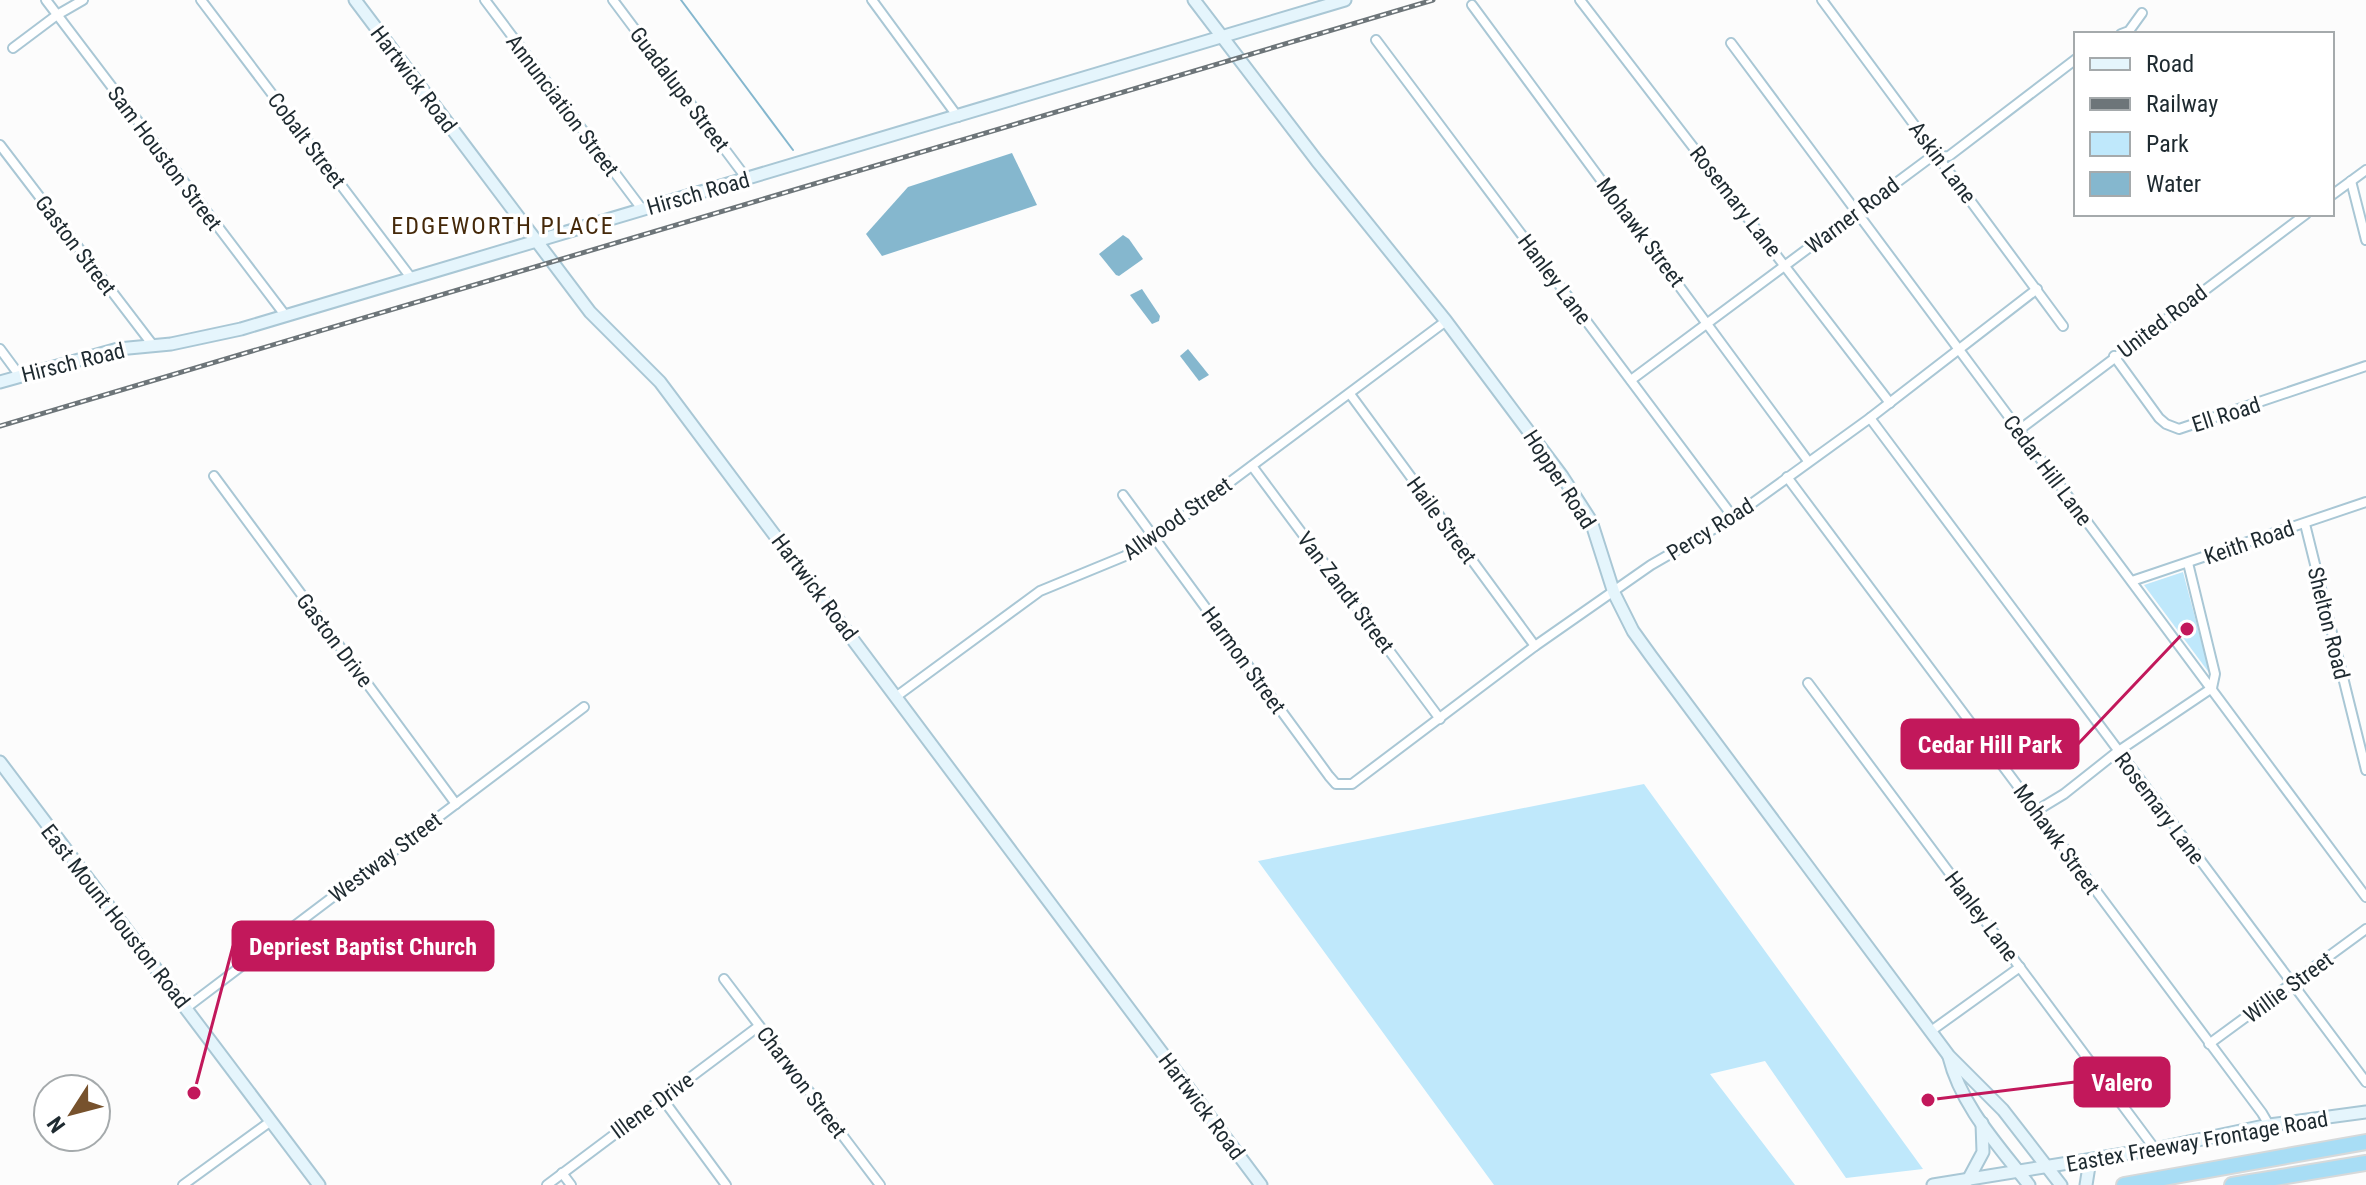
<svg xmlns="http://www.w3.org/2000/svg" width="2366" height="1185" font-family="'Roboto Condensed',sans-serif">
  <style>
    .green { fill: #bfe8fb }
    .water { fill: #85b7ce }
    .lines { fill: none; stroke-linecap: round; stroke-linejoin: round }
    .stream { stroke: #85b7ce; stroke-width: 2 }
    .street-casing { stroke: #a9c7d5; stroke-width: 12 }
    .secondary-casing { stroke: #a9c7d5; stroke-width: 15 }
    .highway-casing { stroke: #d6d9da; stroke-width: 18 }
    .street { stroke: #fff; stroke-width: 8 }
    .secondary { stroke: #e5f5fc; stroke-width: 11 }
    .highway { stroke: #a8ddf5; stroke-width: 14 }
    .rail-casing { stroke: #6d7579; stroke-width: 5 }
    .rail { stroke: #fff; stroke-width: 2; stroke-dasharray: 6; stroke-linecap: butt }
    .labels { text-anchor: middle; stroke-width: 7; stroke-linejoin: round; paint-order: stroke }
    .street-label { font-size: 22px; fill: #1e2a30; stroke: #fff }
    .neighbourhood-label { font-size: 24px; letter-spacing: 2px; fill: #45290a; stroke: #fff }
    .leader { fill: none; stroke: #c2185b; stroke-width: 3 }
    .callout-dot { fill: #c2185b; stroke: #fff; stroke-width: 3 }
    .callout { fill: #c2185b; stroke: #c2185b; stroke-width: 3 }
    .callout-label { font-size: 24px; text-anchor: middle; font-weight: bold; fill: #fff }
  </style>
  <rect width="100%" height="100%" fill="#fcfcfc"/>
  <g class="green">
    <polygon points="2183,572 2210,674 2144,585"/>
    <polygon points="1644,784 1923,1169 1846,1178 1765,1061 1710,1074 1795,1185 1494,1185 1258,861"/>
  </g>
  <g class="water">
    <polygon points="1012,153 1037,205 882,256 866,234 908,187"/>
    <polygon points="1123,235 1129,239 1143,259 1119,276 1116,275 1099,254"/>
    <polygon points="1142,289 1160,316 1159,321 1152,324 1130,295"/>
    <polygon points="1188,349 1209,375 1199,381 1180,356"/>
  </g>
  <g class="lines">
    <polyline class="stream" points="681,0 793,150"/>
    <g class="street-casing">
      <g id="street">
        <polyline points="46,0 285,315"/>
        <polyline points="201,0 412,279"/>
        <polyline points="485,0 642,209"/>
        <polyline points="613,0 747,179"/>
        <polyline points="872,0 958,117"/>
        <polyline points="1580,0 1890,403"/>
        <polyline points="1822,0 2063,326"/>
        <polyline points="1472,5 1808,461"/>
        <polyline points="2121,34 2129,31 2142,13"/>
        <polyline points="1376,40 1733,517"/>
        <polyline points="1731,43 2366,897"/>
        <polyline points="13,48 57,15 83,0"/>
        <polyline points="0,145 152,344"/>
        <polyline points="2351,181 2366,240"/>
        <polyline points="2332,195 2366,170"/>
        <polyline points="0,349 20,376"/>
        <polyline points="2114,356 2159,418 2166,424 2179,429 2366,366"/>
        <polyline points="1631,380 1931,157 1949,156 2076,59"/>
        <polyline points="1350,394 1535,646"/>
        <polyline points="1870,418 2366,1082"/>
        <polyline points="2019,430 2306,214"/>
        <polyline points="1252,466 1440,719"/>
        <polyline points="214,476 456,804"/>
        <polyline points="1787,477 2262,1113 2269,1125"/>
        <polyline points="1123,495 1329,776 1336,784 1352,784 1535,646 1651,565 1729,520 1870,418 2037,289"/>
        <polyline points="2305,524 2366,770"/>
        <polyline points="2188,563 2215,674 2212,688"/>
        <polyline points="2132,581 2366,502"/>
        <polyline points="1808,683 2155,1149"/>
        <polyline points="897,696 1040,591 1125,556 1155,538 1446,321"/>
        <polyline points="2036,811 2064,794 2117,752 2212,688"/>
        <polyline points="724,979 880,1185"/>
        <polyline points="186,1008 584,707"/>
        <polyline points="1931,1031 2020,967"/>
        <polyline points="2209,1044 2366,929"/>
        <polyline points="662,1098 726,1185"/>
        <polyline points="562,1173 571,1185"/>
        <polyline points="183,1185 271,1121"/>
        <polyline points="547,1185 759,1026"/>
      </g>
    </g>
    <g class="secondary-casing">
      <g id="secondary">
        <polyline points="355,0 590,312 660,382 1261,1185"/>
        <polyline points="1194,0 1317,161 1446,321 1562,476 1591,521 1614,593 1633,631 1651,656 1949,1056 2003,1110 2061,1185"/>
        <polyline points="0,382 118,349 171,344 241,329 1345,0"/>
        <polyline points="0,762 319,1185"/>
        <path d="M1949,1057C1961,1106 1999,1146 2029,1185"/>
        <polyline points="1968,1180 1983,1152 1982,1123"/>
        <polyline points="1933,1185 2155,1149 2269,1125 2366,1112"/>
        <polyline points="2086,1185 2090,1160"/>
      </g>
    </g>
    <g class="highway-casing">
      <g id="highway">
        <polyline points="2124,1185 2366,1142"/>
        <polyline points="2232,1185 2366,1163"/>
      </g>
    </g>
    <use href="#street" class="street"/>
    <use href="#secondary" class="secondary"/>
    <use href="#highway" class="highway"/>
    <g class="rail-casing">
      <polyline id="rail" points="0,426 1433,0"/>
    </g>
    <use href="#rail" class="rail"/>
  </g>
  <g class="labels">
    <g class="street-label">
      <text transform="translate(414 79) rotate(53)" y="8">Hartwick Road</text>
      <text transform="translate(680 89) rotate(53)" y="8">Guadalupe Street</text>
      <text transform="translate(563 105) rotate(53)" y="8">Annunciation Street</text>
      <text transform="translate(307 140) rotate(53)" y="8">Cobalt Street</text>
      <text transform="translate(165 158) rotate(53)" y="8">Sam Houston Street</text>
      <text transform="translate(1943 162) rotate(53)" y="8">Askin Lane</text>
      <text transform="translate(698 193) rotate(-16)" y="8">Hirsch Road</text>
      <text transform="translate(1736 201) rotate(52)" y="8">Rosemary Lane</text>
      <text transform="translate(1852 215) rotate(-37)" y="8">Warner Road</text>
      <text transform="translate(1641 232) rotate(53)" y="8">Mohawk Street</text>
      <text transform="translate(76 245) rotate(53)" y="8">Gaston Street</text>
      <text transform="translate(1555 279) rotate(53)" y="8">Hanley Lane</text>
      <text transform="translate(2162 321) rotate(-37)" y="8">United Road</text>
      <text transform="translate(73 362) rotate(-14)" y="8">Hirsch Road</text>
      <text transform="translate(2226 414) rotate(-18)" y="8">Ell Road</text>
      <text transform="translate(2048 470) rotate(53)" y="8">Cedar Hill Lane</text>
      <text transform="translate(1560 479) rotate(57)" y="8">Hopper Road</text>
      <text transform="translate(1177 518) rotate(-35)" y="8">Allwood Street</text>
      <text transform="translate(1442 520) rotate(54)" y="8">Haile Street</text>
      <text transform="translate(1710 529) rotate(-32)" y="8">Percy Road</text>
      <text transform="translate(2249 542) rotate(-19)" y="8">Keith Road</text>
      <text transform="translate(815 587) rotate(53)" y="8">Hartwick Road</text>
      <text transform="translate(1346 592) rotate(53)" y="8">Van Zandt Street</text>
      <text transform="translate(2329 623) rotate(76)" y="8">Shelton Road</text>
      <text transform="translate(335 640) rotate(53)" y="8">Gaston Drive</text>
      <text transform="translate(1244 660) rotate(54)" y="8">Harmon Street</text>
      <text transform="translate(2160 808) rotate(53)" y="8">Rosemary Lane</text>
      <text transform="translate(2057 839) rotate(54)" y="8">Mohawk Street</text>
      <text transform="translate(385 857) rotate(-37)" y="8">Westway Street</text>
      <text transform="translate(116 916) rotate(52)" y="8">East Mount Houston Road</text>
      <text transform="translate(1982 916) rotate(53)" y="8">Hanley Lane</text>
      <text transform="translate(2288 987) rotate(-36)" y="8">Willie Street</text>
      <text transform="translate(802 1082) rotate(53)" y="8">Charwon Street</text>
      <text transform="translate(652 1105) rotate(-36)" y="8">Illene Drive</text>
      <text transform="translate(1202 1106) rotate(53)" y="8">Hartwick Road</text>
      <text transform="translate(2197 1141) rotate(-10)" y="8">Eastex Freeway Frontage Road</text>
    </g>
    <g class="neighbourhood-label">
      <text x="503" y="234">EDGEWORTH PLACE</text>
    </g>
  </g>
  <path class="leader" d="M2187 629L2078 744M194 1093L233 946M1928 1100L2075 1082"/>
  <g class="callout-dot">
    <circle cx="2187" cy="629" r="8"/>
    <circle cx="194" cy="1093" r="8"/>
    <circle cx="1928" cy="1100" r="8"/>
  </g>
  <g class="callout">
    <rect x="1902" y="720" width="176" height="48" rx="8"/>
    <rect x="233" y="922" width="260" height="48" rx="8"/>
    <rect x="2075" y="1058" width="94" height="48" rx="8"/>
  </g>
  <g class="callout-label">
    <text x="1990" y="753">Cedar Hill Park</text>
    <text x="363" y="955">Depriest Baptist Church</text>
    <text x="2122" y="1091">Valero</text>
  </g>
  <rect x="2074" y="32" width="260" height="184" fill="#ffffff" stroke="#a5aaac" stroke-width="2"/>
  <rect x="2090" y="58" width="40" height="12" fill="#e5f5fc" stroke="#a5aaac" stroke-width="2"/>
  <text x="2146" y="72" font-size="24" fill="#1e2a30">Road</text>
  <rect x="2090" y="98" width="40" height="12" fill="#6d7579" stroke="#a5aaac" stroke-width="2"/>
  <text x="2146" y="112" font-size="24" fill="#1e2a30">Railway</text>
  <rect x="2090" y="132" width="40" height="24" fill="#bfe8fb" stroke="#a5aaac" stroke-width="2"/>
  <text x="2146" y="152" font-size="24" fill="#1e2a30">Park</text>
  <rect x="2090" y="172" width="40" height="24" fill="#85b7ce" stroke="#a5aaac" stroke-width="2"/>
  <text x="2146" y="192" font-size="24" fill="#1e2a30">Water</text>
  <g transform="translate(72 1113) rotate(234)"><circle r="38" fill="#ffffff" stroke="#a5aaac" stroke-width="2"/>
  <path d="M0-6L14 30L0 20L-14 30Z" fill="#77522d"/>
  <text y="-12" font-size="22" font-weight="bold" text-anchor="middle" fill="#1e2a30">N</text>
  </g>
</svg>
